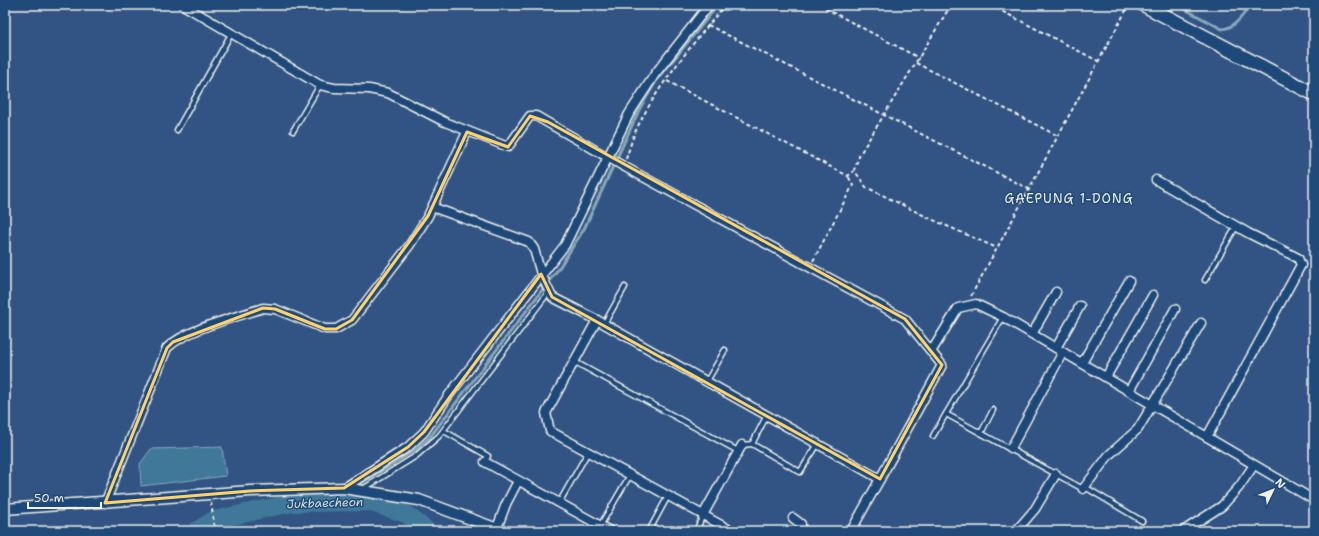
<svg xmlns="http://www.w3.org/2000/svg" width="1319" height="536" font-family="'Shantell Sans',sans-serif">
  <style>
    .water { fill: #40789a; stroke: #88a8b9 }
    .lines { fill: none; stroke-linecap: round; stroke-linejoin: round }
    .stream { stroke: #88a8b9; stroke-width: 3 }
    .river { stroke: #40789a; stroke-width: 18 }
    .service-casing { stroke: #f4f1e8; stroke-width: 7 }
    .minor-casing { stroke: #f4f1e8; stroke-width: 11 }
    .tertiary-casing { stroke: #f4f1e8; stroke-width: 13 }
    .primary-casing { stroke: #f4f1e8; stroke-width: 16 }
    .path { stroke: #f4f1e8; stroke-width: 2; stroke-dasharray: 4 3; stroke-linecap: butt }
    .service { stroke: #1f4a7a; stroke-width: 4 }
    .minor { stroke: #1f4a7a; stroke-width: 8 }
    .tertiary { stroke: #1f4a7a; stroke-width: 10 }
    .primary { stroke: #1f4a7a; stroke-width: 13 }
    .marked { fill: none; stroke: #ffd166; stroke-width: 3; stroke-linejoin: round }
    .labels { text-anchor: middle; stroke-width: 3; stroke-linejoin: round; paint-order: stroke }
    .water-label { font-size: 12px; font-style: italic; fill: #d9dfdc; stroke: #1f4a7a }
    .quarter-label { font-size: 13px; letter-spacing: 1px; fill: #f4f1e8; stroke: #1f4a7a }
  </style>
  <rect width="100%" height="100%" fill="#315484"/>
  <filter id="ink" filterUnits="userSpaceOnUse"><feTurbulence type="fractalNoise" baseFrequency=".025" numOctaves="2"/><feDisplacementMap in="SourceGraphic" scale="8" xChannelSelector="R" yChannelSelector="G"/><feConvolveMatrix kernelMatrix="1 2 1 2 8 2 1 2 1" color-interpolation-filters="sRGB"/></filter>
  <g filter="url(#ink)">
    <polygon class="water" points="222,447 226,476 141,486 140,464 151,449"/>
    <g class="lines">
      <g class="stream">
        <path d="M1177,5L1222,29C1236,28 1242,15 1251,5"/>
        <polyline points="357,486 414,451 430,437 559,268 584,229 640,108 657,80 718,5"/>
        <polyline points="331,502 349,492"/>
      </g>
      <polyline class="river" points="196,531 214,520 292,503 369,502 406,514 428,531"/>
      <g class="service-casing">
        <g id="service">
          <polyline points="177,130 231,34"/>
          <polyline points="293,131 320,85"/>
          <polyline points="1205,280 1236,227"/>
          <polyline points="604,324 625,287"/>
          <polyline points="575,362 738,451"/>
          <polyline points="707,381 725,350"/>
          <polyline points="946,414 1083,489"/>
          <polyline points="444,431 488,456 485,462"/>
          <polyline points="981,433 993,410"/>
          <polyline points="933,436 1003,317"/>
          <polyline points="752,444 800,472 818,444"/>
          <polyline points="742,445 752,444 767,415"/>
          <polyline points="1085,487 1142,521"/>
          <polyline points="363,489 416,456 439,436 548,293"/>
          <polyline points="559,503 588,452"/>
          <polyline points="600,526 630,475"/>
          <polyline points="649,531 668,496"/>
          <polyline points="696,531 703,515"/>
        </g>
      </g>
      <g class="minor-casing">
        <g id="minor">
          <polyline points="183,5 320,85 334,88 369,89 388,93 445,122 508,147 530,116 536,116 623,166 905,319 942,365 880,479 597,320 552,297 541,274 534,249 529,242 432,207"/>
          <polyline points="1156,180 1248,233 1298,258 1301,265 1207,437"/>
          <polyline points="597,320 546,413 550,431 732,531"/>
          <polyline points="1032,334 1056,292"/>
          <polyline points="1056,348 1080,306"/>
          <polyline points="931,352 958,308 976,304 1003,317 1314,500"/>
          <polyline points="1082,363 1129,281"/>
          <polyline points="1106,377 1153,295"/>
          <polyline points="1129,391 1175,309"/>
          <polyline points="1011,448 1063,352"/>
          <polyline points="485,462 610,531"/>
          <polyline points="344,488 408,447 424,432 449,395 565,245 629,114 655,74 709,5"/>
          <polyline points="1083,489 1109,455 1138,429 1201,323"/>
          <path d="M105,503L167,348C186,329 237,317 263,308L275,309L325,329H336L352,320L409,246L428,216L467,132"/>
          <polyline points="703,515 742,445"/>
          <polyline points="793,518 801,524 801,531"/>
          <polyline points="497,528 506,504 518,481"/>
          <polyline points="851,531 880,479"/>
          <polyline points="1016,531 1035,509 1056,474"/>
          <polyline points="1183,531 1222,506 1239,487 1254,465"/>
        </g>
      </g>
      <g class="tertiary-casing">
        <polyline id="tertiary" points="5,509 250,491 344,488 419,500 503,531"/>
      </g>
      <g class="primary-casing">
        <polyline id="primary" points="1144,5 1314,94"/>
      </g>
      <g class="path">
        <polyline points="819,5 919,58"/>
        <polyline points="951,5 860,154 854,170 866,187 931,219 997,248"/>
        <polyline points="990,5 1098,61"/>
        <polyline points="708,25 1029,189"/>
        <polyline points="916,63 1058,136"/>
        <polyline points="667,81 848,176 854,171"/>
        <path d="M626,159C629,150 632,139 636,130C658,84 693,44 725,5"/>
        <polyline points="813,261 853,185 848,176"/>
        <polyline points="971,296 1129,5"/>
        <polyline points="211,502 215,531"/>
      </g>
      <use href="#service" class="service"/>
      <use href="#minor" class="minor"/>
      <use href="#tertiary" class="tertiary"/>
      <use href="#primary" class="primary"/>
    </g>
  </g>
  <path class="marked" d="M530,116L548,122L905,319L942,365L880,479L552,297L541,274L424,432L408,447L344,488L250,491L105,503L167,348L173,342L263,308L275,309L325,329H336L352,320L428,216L467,132L508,147Z"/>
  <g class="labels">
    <g class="water-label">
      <text transform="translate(325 503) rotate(-2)" y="4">Jukbaecheon</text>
    </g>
    <g class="quarter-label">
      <text x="1069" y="203">GAEPUNG 1-DONG</text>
    </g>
  </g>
  <rect width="1319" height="536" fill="none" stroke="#1f4a7a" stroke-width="20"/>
  <rect x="10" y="10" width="1299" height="516" fill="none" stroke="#f4f1e8" stroke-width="1.5" filter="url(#ink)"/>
  <g transform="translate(1273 490) rotate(47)" stroke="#1f4a7a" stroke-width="3" paint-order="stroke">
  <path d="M0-3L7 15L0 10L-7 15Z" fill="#f4f1e8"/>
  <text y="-6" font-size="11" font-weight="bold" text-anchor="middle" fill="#f4f1e8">N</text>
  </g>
  <path d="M28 502v6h73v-6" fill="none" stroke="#f4f1e8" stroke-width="2"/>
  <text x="34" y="502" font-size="12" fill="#f4f1e8" stroke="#1f4a7a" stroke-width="3" paint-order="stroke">50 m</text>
</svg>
